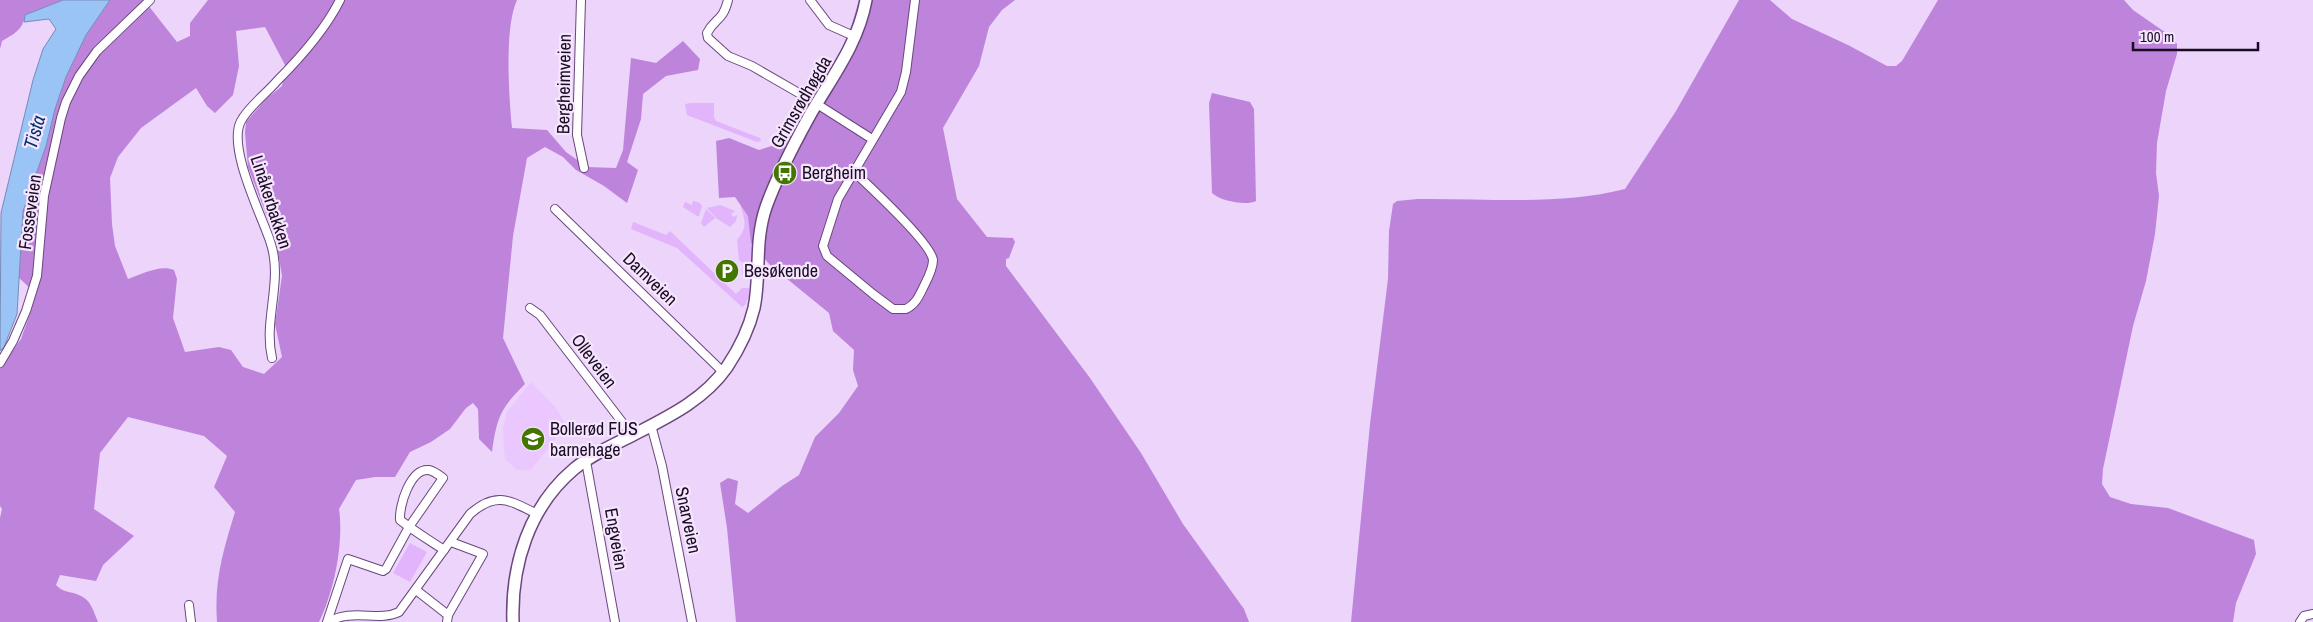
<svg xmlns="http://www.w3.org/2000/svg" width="2313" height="622" font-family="'Archivo Narrow',sans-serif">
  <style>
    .built { fill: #eac7fe }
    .green { fill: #e2b4fc }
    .forest { fill: #be84dc; fill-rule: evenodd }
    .water { fill: #9bc4f6; stroke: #748cb6 }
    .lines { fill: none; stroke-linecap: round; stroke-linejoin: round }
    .minor-casing { stroke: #6a477d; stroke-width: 10 }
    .secondary-casing { stroke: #6a477d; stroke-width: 14 }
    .minor { stroke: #fff; stroke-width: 8 }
    .secondary { stroke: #fff; stroke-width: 11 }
    .labels { text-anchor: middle; stroke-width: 4.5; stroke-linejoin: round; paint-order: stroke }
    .street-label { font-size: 18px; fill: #190b21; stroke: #f5e5fe }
    .poi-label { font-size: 18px; fill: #190b21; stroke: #f5e5fe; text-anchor: start }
    .water-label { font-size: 19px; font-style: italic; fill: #003365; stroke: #f5e5fe }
  </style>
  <rect width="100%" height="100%" fill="#ecd4fa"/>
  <polygon class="built" points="531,382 556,408 567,426 562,428 562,431 534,466 530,470 517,470 506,460 504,451 503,428 507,412"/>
  <g class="green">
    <polygon points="691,103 714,103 714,117 716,121 760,138 761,141 757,142 687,115 685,104"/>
    <polygon points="693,201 700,203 702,206 699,216 697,216 683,207 685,202 692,205"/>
    <path d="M740,203H747L755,232L751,275L745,278V275L742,274L743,263L739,260L737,240C749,226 744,220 740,203Z"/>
    <polygon points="720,205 735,211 731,214 733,217 737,215 736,221 730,227 716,218 707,208"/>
    <polygon points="706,209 715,218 704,227 701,223"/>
    <polygon points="633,222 666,235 670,231 736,294 742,288 749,288 749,296 745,305 742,307 677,248 631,229"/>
    <polygon points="410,543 427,552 410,582 393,573"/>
  </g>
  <g class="forest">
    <path d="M0,0H63L25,15C23,30 14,34 2,41L0,49Z"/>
    <path d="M110,0H144L177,42L190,36V23L208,0H517C504,28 509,97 512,128L547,130L566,152L587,167L616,168L623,150L631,58L656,63L683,41L700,59L698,70L666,76L643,94L641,119L627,162L638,170L627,203L604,186L576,170L563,157L545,147L527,158L513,236L503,338L525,384C500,409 497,417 492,452L479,439L478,409L473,403L466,408L450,429L431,442L410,452L395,477H375L356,480L339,509C344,542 334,592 319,622H217C214,581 223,551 235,512L214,487L227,456L204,436L128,417L100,453L94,509L134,536L103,565L96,581L60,575L56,585C63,593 72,591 81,596C91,600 94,613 98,622H0V518L2,509L0,506V368L21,339L32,308L34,292L15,274L23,211L46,146L55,109L66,77L86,35ZM265,27L285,65L282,86L266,99L246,122L245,133L248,167L276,240L282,276L275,324L282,357L264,374L243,367L231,350L219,347L185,352L173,318L177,279L174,270C161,264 141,274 128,279L115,246L112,224L110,178L118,157L141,128L196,88L207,106L215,113L233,95L239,66L236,31Z"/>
    <polygon points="859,0 1015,0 1002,10 989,27 979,66 943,128 957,199 987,237 1013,238 1015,242 1009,258 1006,259 1006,266 1090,378 1141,453 1183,524 1244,609 1249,622 736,622 727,528 720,483 728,478 738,481 735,504 748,513 782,486 799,475 815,437 839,413 858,386 853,370 854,350 833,331 829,313 770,265 751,243 748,216 735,197 719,198 716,141 729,138 759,150 787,141 791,131 847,41"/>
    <path d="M1739,0H1770L1792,19L1848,45L1887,66H1896L1902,61L1938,0H2124L2133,10L2172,37L2177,44V54L2166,91L2157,143L2156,173L2159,196L2155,234L2146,281L2133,326L2103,469L2102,484L2110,497L2131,504L2168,508L2254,540L2256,554L2236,603L2233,622H1351L1370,424L1388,279L1389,231L1393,204L1397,201L1418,199C1486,198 1559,206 1625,189L1676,111Z"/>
    <path d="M1212,93L1250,102L1254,109L1256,201C1246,206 1220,201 1212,193L1209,103Z"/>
  </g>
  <polygon class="water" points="63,0 110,0 86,35 66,77 55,109 46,146 23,211 17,314 4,347 0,351 1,213 33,80 43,49 56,29 49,19 24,22 25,15"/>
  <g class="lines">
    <g class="minor-casing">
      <g id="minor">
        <polyline points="581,0 577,135 584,168"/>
        <path d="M728,0C723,21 715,18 707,33L708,38L728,56L752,66L804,96"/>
        <polyline points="810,0 829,25 856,37"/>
        <polyline points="817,104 872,139"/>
        <path d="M853,171C869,186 931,243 933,260C933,269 928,278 924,286C919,296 916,304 906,309H893L873,294L827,256L823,246L838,199L901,92L906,72L915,0"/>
        <polyline points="555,209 723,372"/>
        <polyline points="530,308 540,315 632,435"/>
        <path d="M272,358C263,319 284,280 270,241C261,214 227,147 241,121C249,106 266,94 277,81C301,57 325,30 340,0"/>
        <polyline points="0,363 13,341 26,311 37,276 44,196 61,118 66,102 79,76 97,51 150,0"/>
        <polyline points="651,425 662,466 692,622"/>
        <polyline points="586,461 615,622"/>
        <polyline points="416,590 448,615"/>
        <polyline points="189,605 191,622"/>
        <path d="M327,622L348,559L383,571L386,569L409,527L443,478C439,475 434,471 429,470C410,468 399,506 400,520C414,531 429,540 444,550"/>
        <path d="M329,622C351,608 379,622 399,612L470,514C496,491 509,500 537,514"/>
        <polyline points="447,622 448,615 483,554 451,542"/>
        <polyline points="2300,622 2304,616 2313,614"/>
      </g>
    </g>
    <g class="secondary-casing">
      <path id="secondary" d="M513,622C511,565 529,507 574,469C591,455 613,445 633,435C668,417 704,400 727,367C739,349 749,329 754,308C761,275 754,242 766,207C777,176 794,144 810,115C832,77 858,44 866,0"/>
    </g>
    <use href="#minor" class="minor"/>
    <use href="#secondary" class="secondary"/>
  </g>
  <defs>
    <g id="bus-disc" transform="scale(1.25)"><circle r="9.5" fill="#427600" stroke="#f5e5fe"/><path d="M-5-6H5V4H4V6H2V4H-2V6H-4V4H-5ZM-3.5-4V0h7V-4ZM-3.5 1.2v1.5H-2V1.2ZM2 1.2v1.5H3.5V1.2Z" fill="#fff"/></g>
    <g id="parking-disc" transform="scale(1.25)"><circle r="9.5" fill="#427600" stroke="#f5e5fe"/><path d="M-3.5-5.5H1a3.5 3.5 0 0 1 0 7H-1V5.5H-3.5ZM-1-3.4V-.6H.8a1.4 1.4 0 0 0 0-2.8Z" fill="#fff"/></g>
    <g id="school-disc" transform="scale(1.25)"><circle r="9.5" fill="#427600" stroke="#f5e5fe"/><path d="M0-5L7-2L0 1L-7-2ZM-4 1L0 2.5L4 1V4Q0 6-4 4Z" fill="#fff"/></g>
  </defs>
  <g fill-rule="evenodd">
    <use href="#bus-disc" x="785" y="173"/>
    <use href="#parking-disc" x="727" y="271"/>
    <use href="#school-disc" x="533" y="439"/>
  </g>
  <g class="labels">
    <g class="street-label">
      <text transform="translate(564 84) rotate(-89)" y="6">Bergheimveien</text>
      <text transform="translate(801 102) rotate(-60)" y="6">Grimsrødhøgda</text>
      <text transform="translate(271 202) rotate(72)" y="6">Linåkerbakken</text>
      <text transform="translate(30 212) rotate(-82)" y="6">Fosseveien</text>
      <text transform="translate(650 279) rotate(44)" y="6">Damveien</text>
      <text transform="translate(594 361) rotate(53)" y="6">Olleveien</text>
      <text transform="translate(688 520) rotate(78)" y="6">Snarveien</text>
      <text transform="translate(616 539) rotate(80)" y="6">Engveien</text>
    </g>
    <g class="poi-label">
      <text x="802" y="179">Bergheim</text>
      <text x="744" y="277">Besøkende</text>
      <text x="550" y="435">Bollerød FUS<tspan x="550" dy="21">barnehage</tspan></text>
    </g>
    <g class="water-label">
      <text transform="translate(34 132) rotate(-74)" y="7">Tista</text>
    </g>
  </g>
  <path d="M2133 42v8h125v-8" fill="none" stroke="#190b21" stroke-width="2.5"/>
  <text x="2140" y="42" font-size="15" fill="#190b21" stroke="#f5e5fe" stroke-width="4" paint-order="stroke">100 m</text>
</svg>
